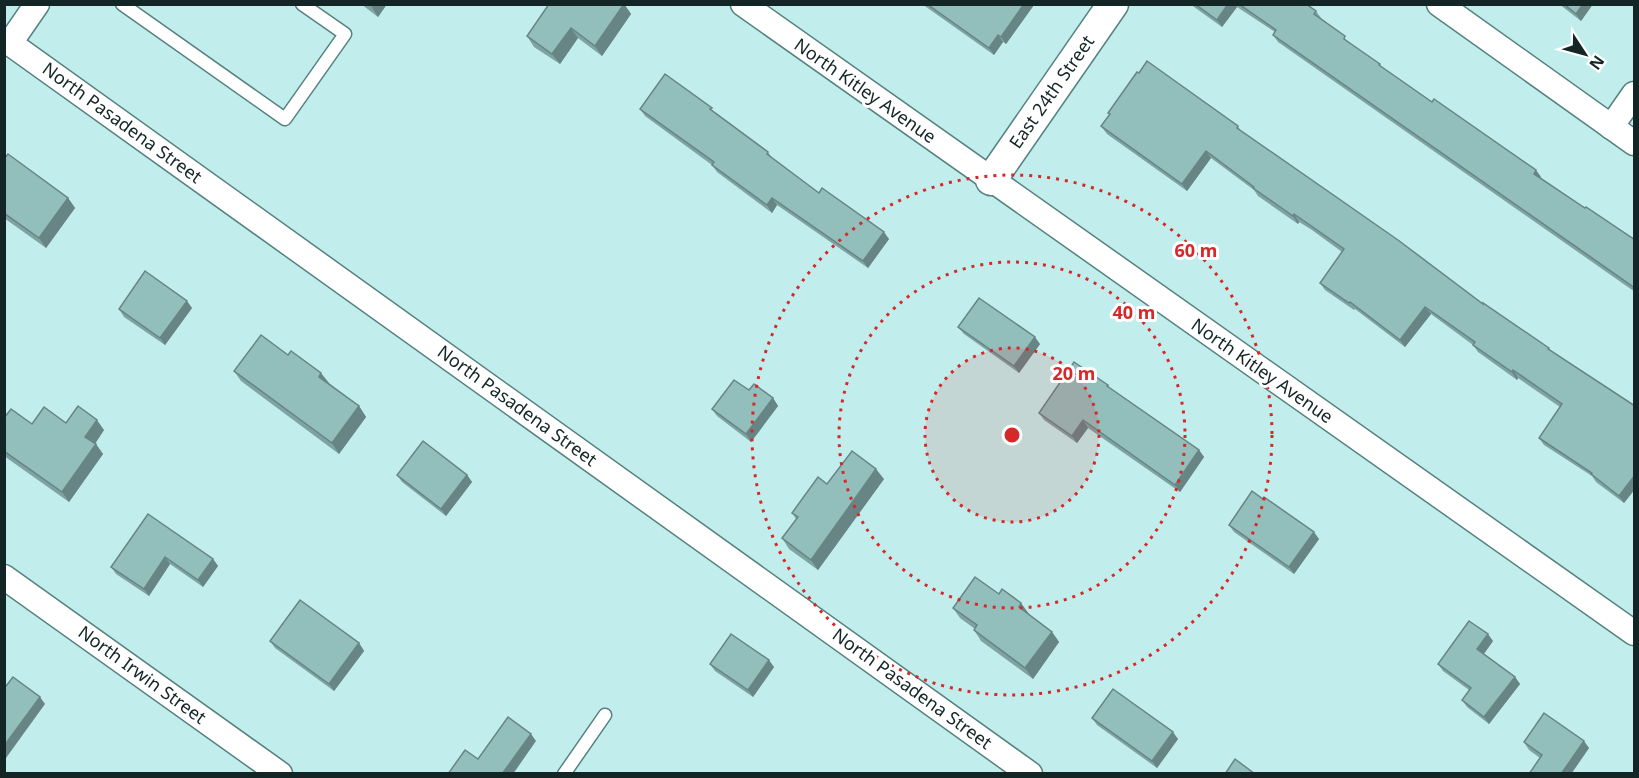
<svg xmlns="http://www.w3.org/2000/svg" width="1639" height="778" font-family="'Noto Sans',sans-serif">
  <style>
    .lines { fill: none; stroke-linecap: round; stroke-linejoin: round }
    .service-casing { stroke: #56817f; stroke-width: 15 }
    .minor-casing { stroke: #56817f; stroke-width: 27 }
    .tertiary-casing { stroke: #56817f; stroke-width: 33 }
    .service { stroke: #fff; stroke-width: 12 }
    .minor { stroke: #fff; stroke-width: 24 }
    .tertiary { stroke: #fff; stroke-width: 30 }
    .wall { fill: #7ea3a2 }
    .shaded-wall { fill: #668584 }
    .building { fill: #92bebc; stroke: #668584; stroke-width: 1.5 }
    .ring { fill: none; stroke: #d62828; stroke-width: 3; stroke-dasharray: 3 6 }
    .labels { text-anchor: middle; stroke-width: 6; stroke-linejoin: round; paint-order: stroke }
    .street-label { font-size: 18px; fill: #132524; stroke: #fff }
    .centre { fill: #d62828; stroke: #fff; stroke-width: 3 }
    .ring-label { font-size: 18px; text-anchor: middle; font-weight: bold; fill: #d62828; stroke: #fff; stroke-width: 6; stroke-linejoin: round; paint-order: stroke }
  </style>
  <rect width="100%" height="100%" fill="#c1eeec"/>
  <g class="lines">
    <g class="service-casing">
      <g id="service">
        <polyline points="122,4 285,119 345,34 302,4"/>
        <polyline points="564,774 605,715"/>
      </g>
    </g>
    <g class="minor-casing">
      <g id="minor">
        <polyline points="743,4 1634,633"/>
        <polyline points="1439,4 1634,143"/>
        <polyline points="4,39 1030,774"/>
        <polyline points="10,43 37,4"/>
        <polyline points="1611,127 1634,94"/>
        <polyline points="4,577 280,774"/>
      </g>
    </g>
    <g class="tertiary-casing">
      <polyline id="tertiary" points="991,180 1113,4"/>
    </g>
    <use href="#service" class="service"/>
    <use href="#minor" class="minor"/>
    <use href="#tertiary" class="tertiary"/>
  </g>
  <g class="wall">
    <polygon points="361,4 387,4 378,17"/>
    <polygon points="624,4 631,14 602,56 578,38 560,64 534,47 527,36"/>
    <polygon points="922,4 1033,4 1034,5 1006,44 1003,42 994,55"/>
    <polygon points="1190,4 1306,4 1316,11 1321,18 1350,43 1383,68 1585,208 1635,240 1635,292 1278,42 1273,35 1275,32 1237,7 1222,27"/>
    <polygon points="1559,4 1593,4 1581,21"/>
    <polygon points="640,109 716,113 768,152 772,158 819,193 889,239 868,268 777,205 772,213 717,172 712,165 645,116"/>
    <polygon points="1108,113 1238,126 1240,130 1483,304 1550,351 1635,406 1635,489 1624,503 1596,482 1592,476 1544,445 1539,438 1560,407 1518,378 1517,380 1478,352 1473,345 1431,314 1405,347 1355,309 1354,310 1325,290 1320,283 1342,252 1312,230 1299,222 1298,224 1258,196 1254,190 1211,158 1187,191 1107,134 1101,126 1110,115"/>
    <polygon points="4,159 68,198 75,208 46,248 4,218"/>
    <polygon points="192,308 165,345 124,317 119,309"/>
    <polygon points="958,327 1040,344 1019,373 964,334"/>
    <polygon points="288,355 329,383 359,406 366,417 339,454 241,381 234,371"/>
    <polygon points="1108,385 1110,388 1199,450 1204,457 1180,492 1088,428 1077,443 1044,420 1039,413"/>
    <polygon points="773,398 778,406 751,442 717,416 712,409"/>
    <polygon points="4,418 32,424 66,423 104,430 95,443 103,454 69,502 4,456"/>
    <polygon points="397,475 467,475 472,482 446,516 402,482"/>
    <polygon points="884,479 818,570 789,549 782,538 796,519 792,513 827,484"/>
    <polygon points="148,514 213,559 218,566 203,587 170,564 149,596 116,574 111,567"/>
    <polygon points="1229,525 1319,539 1294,574 1234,532"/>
    <polygon points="999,594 1029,614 1028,614 1052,632 1059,642 1033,679 981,641 974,630 975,629 960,618 953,608"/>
    <polygon points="270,641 359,643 364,651 334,691 275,648"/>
    <polygon points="1493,641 1484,654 1515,677 1520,684 1489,724 1467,707 1462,700 1469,690 1443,671 1438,664"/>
    <polygon points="710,664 774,667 753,697 715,671"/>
    <polygon points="1092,718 1178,739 1157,768 1097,725"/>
    <polygon points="1524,742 1589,748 1571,774 1529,774 1540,758 1529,750"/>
  </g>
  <g class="shaded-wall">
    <polygon points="370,4 387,4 378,17"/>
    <polygon points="624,4 631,14 602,56 595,46"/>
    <polygon points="1024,4 1034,5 1006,44 1001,37"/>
    <polygon points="1228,4 1235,4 1237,7 1222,27 1217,20"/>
    <polygon points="1583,4 1593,4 1581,21 1576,14"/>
    <polygon points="571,28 578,38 560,64 552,54"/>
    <polygon points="998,35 1003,42 994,55 989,48"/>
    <polygon points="1206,151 1211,158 1187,191 1182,184"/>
    <polygon points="1536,170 1541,177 1539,181 1534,174"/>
    <polygon points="68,198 75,208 46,248 39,238"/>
    <polygon points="772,198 777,205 772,213 767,205"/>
    <polygon points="1294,214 1299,222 1298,224 1293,216"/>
    <polygon points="884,232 889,239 868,268 863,261"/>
    <polygon points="187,301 192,308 165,345 160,338"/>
    <polygon points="1425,307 1431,314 1405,347 1400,340"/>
    <polygon points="1035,337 1040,344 1019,373 1014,366"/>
    <polygon points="1513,370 1518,378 1517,380 1512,372"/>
    <polygon points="321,373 329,383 326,387 319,377"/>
    <polygon points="773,398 778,406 751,442 746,434"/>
    <polygon points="359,406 366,417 339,454 332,443"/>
    <polygon points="97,420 104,430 93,447 85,437"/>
    <polygon points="1083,420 1088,428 1077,443 1072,436"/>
    <polygon points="96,444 103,454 69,502 62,492"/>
    <polygon points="1199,450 1204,457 1180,492 1175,485"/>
    <polygon points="876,469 884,479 818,570 811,560"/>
    <polygon points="467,475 472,482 446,516 441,509"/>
    <polygon points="1635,475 1635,489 1624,503 1619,496"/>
    <polygon points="1314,532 1319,539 1294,574 1289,567"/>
    <polygon points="165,557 170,564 149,596 144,589"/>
    <polygon points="213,559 218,566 203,587 198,580"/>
    <polygon points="1021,603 1029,614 1026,618 1019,607"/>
    <polygon points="1052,632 1059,642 1033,679 1025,668"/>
    <polygon points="1488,634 1493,641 1482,656 1477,649"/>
    <polygon points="359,643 364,651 334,691 329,684"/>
    <polygon points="769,660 774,667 753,697 748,690"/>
    <polygon points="1515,677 1520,684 1489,724 1484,717"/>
    <polygon points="40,697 45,704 6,758 4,757 4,746"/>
    <polygon points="1173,732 1178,739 1157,768 1152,761"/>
    <polygon points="531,734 536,741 513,774 502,774"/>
    <polygon points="1584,741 1589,748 1571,774 1561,774"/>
  </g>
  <g class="building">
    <polygon points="549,4 624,4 595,46 571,28 552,54 527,36"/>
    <polygon points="927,4 1024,4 1001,37 998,35 989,48"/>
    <polygon points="1195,4 1228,4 1217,20"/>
    <polygon points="1239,4 1306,4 1316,11 1314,14 1345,36 1344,39 1380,64 1379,65 1432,102 1434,99 1536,170 1534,174 1585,208 1586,207 1635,240 1635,288 1273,35 1276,30"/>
    <polygon points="1564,4 1583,4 1576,14"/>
    <polygon points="1147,61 1238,126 1237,128 1398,240 1483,304 1483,303 1549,348 1548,349 1635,406 1635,475 1619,496 1591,474 1592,473 1539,438 1562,404 1513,370 1512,372 1473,345 1475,342 1425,307 1400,340 1350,302 1349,303 1320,283 1344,249 1307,223 1294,214 1293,216 1253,188 1254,187 1206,151 1182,184 1101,126 1110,114 1108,113 1137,72 1139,73"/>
    <polygon points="665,74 712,108 710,109 768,152 767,154 819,193 822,188 884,232 863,261 772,198 767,205 712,165 714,162 640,109"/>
    <polygon points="8,154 68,198 39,238 4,213 4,159"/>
    <polygon points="145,271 187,301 160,338 119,309"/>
    <polygon points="979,298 1035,337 1014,366 958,327"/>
    <polygon points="261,335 288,355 291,351 321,373 319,377 359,406 332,443 234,371"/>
    <polygon points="1074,362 1108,385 1107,386 1199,450 1175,485 1083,420 1072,436 1039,413"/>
    <polygon points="734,380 749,390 754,384 773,398 746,434 712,409"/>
    <polygon points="78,406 97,420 85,437 96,444 62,492 4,451 4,418 11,409 32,424 44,407 66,423"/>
    <polygon points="423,441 467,475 441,509 397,475"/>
    <polygon points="852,451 876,469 811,560 782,538 798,517 792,513 818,477 827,484"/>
    <polygon points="1252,491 1263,499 1264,497 1314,532 1289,567 1229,525"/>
    <polygon points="148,514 213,559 198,580 165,557 144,589 111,567"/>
    <polygon points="975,577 999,594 1002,589 1021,603 1019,607 1052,632 1025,668 974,630 977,625 953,608"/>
    <polygon points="300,600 359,643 329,684 270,641"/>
    <polygon points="1469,621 1488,634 1477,649 1515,677 1484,717 1462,700 1471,688 1438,664"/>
    <polygon points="731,634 769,660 748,690 710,664"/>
    <polygon points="13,677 40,697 4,746 4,685 6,686"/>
    <polygon points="1113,689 1173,732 1152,761 1092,718"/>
    <polygon points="1544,713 1584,741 1561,774 1529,774 1542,755 1524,742"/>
    <polygon points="508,717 531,734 502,774 448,774 465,750 478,759"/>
    <polygon points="1235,759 1255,774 1225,774"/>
  </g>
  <circle cx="1012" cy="435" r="87" fill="#d62828" fill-opacity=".12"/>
  <g class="ring">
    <circle cx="1012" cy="435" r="87"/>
    <circle cx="1012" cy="435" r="173"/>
    <circle cx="1012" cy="435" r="260"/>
  </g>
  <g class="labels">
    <g class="street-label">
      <text transform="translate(865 91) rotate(35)" y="6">North Kitley Avenue</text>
      <text transform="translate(1052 92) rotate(-55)" y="6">East 24th Street</text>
      <text transform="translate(122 123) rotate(36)" y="6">North Pasadena Street</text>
      <text transform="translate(1262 371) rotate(35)" y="6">North Kitley Avenue</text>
      <text transform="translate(517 406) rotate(36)" y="6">North Pasadena Street</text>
      <text transform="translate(142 675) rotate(36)" y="6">North Irwin Street</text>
      <text transform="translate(912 689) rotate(36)" y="6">North Pasadena Street</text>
    </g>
  </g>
  <circle cx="1012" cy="435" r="9" class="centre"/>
  <g class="ring-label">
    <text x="1196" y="257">60 m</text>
    <text x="1134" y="319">40 m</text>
    <text x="1074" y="380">20 m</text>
  </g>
  <rect width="1639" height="778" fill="none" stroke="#132524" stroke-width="12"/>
  <g transform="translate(1585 54) rotate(126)" stroke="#ffffff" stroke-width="4.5" paint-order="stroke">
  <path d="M0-4.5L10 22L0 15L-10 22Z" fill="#132524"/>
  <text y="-9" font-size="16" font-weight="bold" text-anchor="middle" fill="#132524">N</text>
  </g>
</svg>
